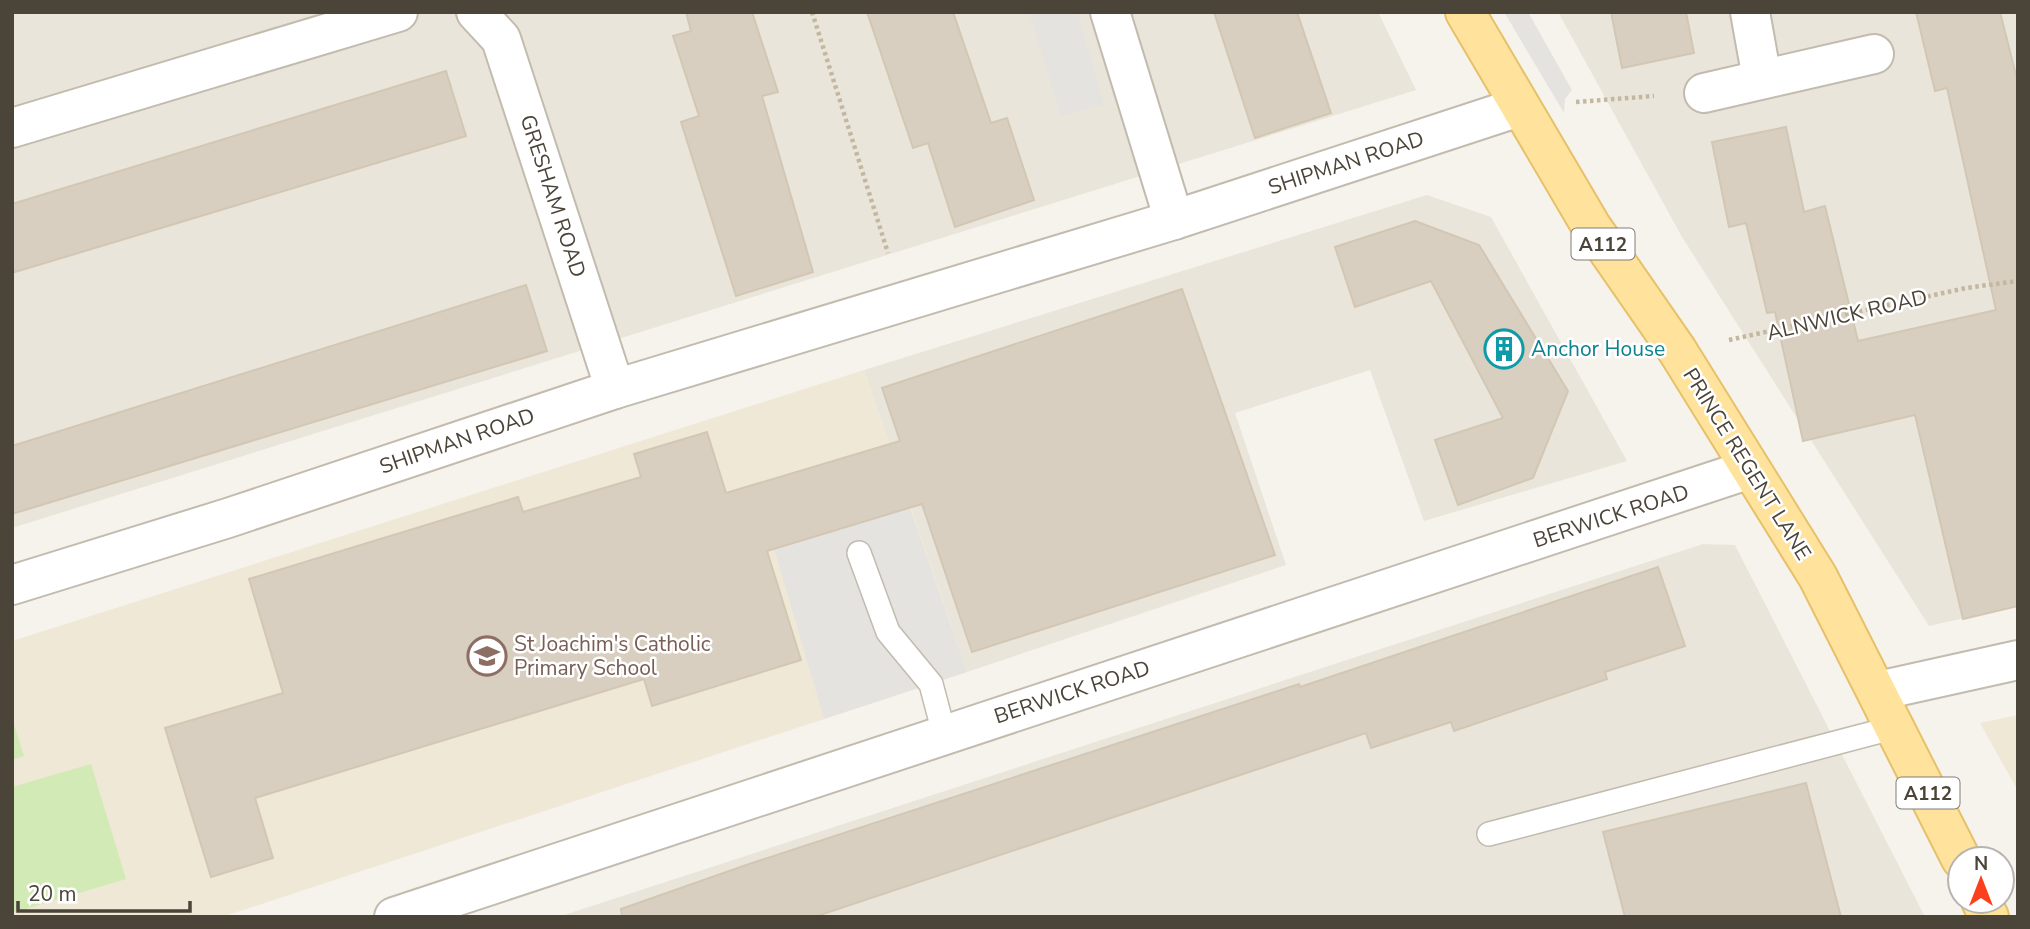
<svg xmlns="http://www.w3.org/2000/svg" width="2030" height="929" font-family="'Nunito Sans',sans-serif">
  <style>
    .residential { fill: #eae5da }
    .education { fill: #efe8d6 }
    .garden { fill: #d2eab5 }
    .parking { fill: #e5e3e0 }
    .building { fill: #d8cfc1; stroke: #d3c7b4; stroke-width: 2 }
    .lines { fill: none; stroke-linecap: round; stroke-linejoin: round }
    .lane-casing { stroke: #c2bbae; stroke-width: 26 }
    .street-casing { stroke: #c2bbae; stroke-width: 42 }
    .primary-casing { stroke: #e6c16a; stroke-width: 42 }
    .path { stroke: #c4b79f; stroke-width: 4.5; stroke-dasharray: 3.5 3.5; stroke-linecap: butt }
    .lane { stroke: #fff; stroke-width: 23 }
    .street { stroke: #fff; stroke-width: 38 }
    .primary { stroke: #ffe39c; stroke-width: 38 }
    .labels { text-anchor: middle; stroke-width: 5; stroke-linejoin: round; paint-order: stroke }
    .shield { fill: #fff; stroke: #817c74; stroke-width: 2 }
    .shield-label { font-size: 19px; font-weight: bold; fill: #4b4439 }
    .street-label { font-size: 21px; fill: #4b4439; stroke: #fff }
    .culture-label { font-size: 21px; fill: #0d838f; stroke: #fff; text-anchor: start }
    .education-label { font-size: 21px; fill: #785e54; stroke: #fff; text-anchor: start }
  </style>
  <rect width="100%" height="100%" fill="#f6f3ec"/>
  <g class="residential">
    <polygon points="12,12 1378,12 1416,90 12,528"/>
    <polygon points="1558,12 2018,12 2018,606 1929,626 1682,237"/>
    <polygon points="1427,195 1491,217 1627,461 1424,521 1370,370 1235,413 1286,565 967,672 864,370"/>
    <polygon points="1703,544 1735,545 1925,917 558,917"/>
  </g>
  <g class="education">
    <polygon points="864,370 967,672 222,917 12,917 12,641"/>
    <polygon points="2018,715 2018,791 1980,723"/>
  </g>
  <g class="garden">
    <polygon points="12,718 24,756 12,760"/>
    <polygon points="91,764 126,879 12,913 12,787"/>
  </g>
  <g class="parking">
    <polygon points="1029,12 1077,12 1104,104 1061,116"/>
    <polygon points="1504,12 1528,12 1572,90 1565,99 1564,113"/>
    <polygon points="910,508 967,672 824,719 774,548"/>
  </g>
  <g class="building">
    <polygon points="686,12 752,12 778,92 762,96 813,272 736,296 681,122 699,116 673,36 691,31"/>
    <polygon points="867,12 953,12 991,123 1007,118 1034,200 955,227 928,143 913,148"/>
    <polygon points="1214,12 1297,12 1331,113 1255,138"/>
    <polygon points="1611,12 1686,12 1694,53 1622,68"/>
    <polygon points="1916,12 2000,12 2018,83 2018,606 1963,619 1915,415 1803,441 1775,312 1767,313 1746,223 1729,227 1712,142 1786,127 1804,212 1825,206 1858,341 1996,310 1947,88 1935,91"/>
    <polygon points="446,71 466,136 12,273 12,204"/>
    <polygon points="1415,221 1479,245 1568,391 1533,478 1458,505 1435,440 1503,418 1431,281 1355,307 1335,247"/>
    <polygon points="526,285 547,351 12,514 12,446"/>
    <polygon points="1182,289 1275,555 972,652 922,504 767,551 801,660 652,706 644,679 255,798 273,858 211,877 165,728 283,693 249,579 518,497 523,512 641,477 634,454 707,432 726,493 900,441 882,388"/>
    <polygon points="1658,567 1685,646 1605,672 1607,679 1454,731 1451,722 1371,748 1366,733 814,917 622,917 621,909 752,863 1299,684 1300,687"/>
    <polygon points="1806,783 1841,917 1625,917 1603,832"/>
  </g>
  <g class="lines">
    <g class="lane-casing">
      <g id="lane">
        <polyline points="859,553 888,632 931,684 944,733"/>
        <polyline points="1489,834 1896,727"/>
      </g>
    </g>
    <g class="street-casing">
      <g id="street">
        <polyline points="476,12 501,39 615,389"/>
        <polyline points="1110,12 1174,220"/>
        <polyline points="1750,12 1762,79"/>
        <polyline points="1704,93 1874,54"/>
        <polyline points="12,128 398,12"/>
        <polyline points="12,585 228,518 615,389 1174,220 1519,107"/>
        <polyline points="1878,691 2018,660"/>
        <polyline points="394,917 1750,469"/>
      </g>
    </g>
    <g class="primary-casing">
      <g id="primary">
        <polyline points="1465,12 1591,226 1677,350 1818,577 1961,859"/>
        <polyline points="1981,901 1989,917"/>
      </g>
    </g>
    <g class="path">
      <polyline points="812,12 888,253"/>
      <polyline points="1576,102 1654,96"/>
      <polyline points="1729,340 1966,288 2018,281"/>
    </g>
    <use href="#lane" class="lane"/>
    <use href="#street" class="street"/>
    <use href="#primary" class="primary"/>
  </g>
  <defs>
    <g id="building-ring" transform="scale(2.0125)"><circle r="9.5" fill="#fff" stroke="#0f9aa8" stroke-width="1.5"/><path d="M-4-6H4V6H1V3H-1V6H-4ZM-2.5-4.3h1.7v1.8h-1.7ZM.8-4.3h1.7v1.8H.8ZM-2.5-1h1.7V.8h-1.7ZM.8-1h1.7V.8H.8Z" fill="#0f9aa8"/></g>
    <g id="school-ring" transform="scale(2.0125)"><circle r="9.5" fill="#fff" stroke="#8d6e63" stroke-width="1.5"/><path d="M0-5L7-2L0 1L-7-2ZM-4 1L0 2.5L4 1V4Q0 6-4 4Z" fill="#8d6e63"/></g>
  </defs>
  <g fill-rule="evenodd">
    <use href="#building-ring" x="1504" y="349"/>
    <use href="#school-ring" x="487" y="656"/>
  </g>
  <g class="labels">
    <g class="shield">
      <rect x="1571.5" y="228.5" width="63" height="31" rx="5"/>
      <rect x="1896.5" y="777.5" width="63" height="31" rx="5"/>
    </g>
    <g class="shield-label">
      <text x="1603" y="251">A112</text>
      <text x="1928" y="800">A112</text>
    </g>
    <g class="street-label">
      <text transform="translate(1346 163) rotate(-18)" y="7">SHIPMAN ROAD</text>
      <text transform="translate(553 196) rotate(72)" y="7">GRESHAM ROAD</text>
      <text transform="translate(1847 315) rotate(-13)" y="7">ALNWICK ROAD</text>
      <text transform="translate(457 441) rotate(-19)" y="7">SHIPMAN ROAD</text>
      <text transform="translate(1747 464) rotate(58)" y="7">PRINCE REGENT LANE</text>
      <text transform="translate(1611 516) rotate(-18)" y="7">BERWICK ROAD</text>
      <text transform="translate(1072 692) rotate(-18)" y="7">BERWICK ROAD</text>
    </g>
    <g class="culture-label">
      <text x="1531" y="356">Anchor House</text>
    </g>
    <g class="education-label">
      <text x="514" y="651">St Joachim's Catholic<tspan x="514" dy="24">Primary School</tspan></text>
    </g>
  </g>
  <rect width="2030" height="929" fill="none" stroke="#4b4439" stroke-width="28"/>
  <g transform="translate(1981 880)"><circle r="33" fill="#ffffff" stroke="#b7b4b0" stroke-width="2"/>
  <path d="M0-5L12 26L0 18L-12 26Z" fill="#fc3f1d"/>
  <text y="-10" font-size="19" font-weight="bold" text-anchor="middle" fill="#4b4439">N</text>
  </g>
  <path d="M18 901v10h172v-10" fill="none" stroke="#4b4439" stroke-width="3.5"/>
  <text x="28" y="901" font-size="21" fill="#4b4439" stroke="#ffffff" stroke-width="5" paint-order="stroke">20 m</text>
</svg>
